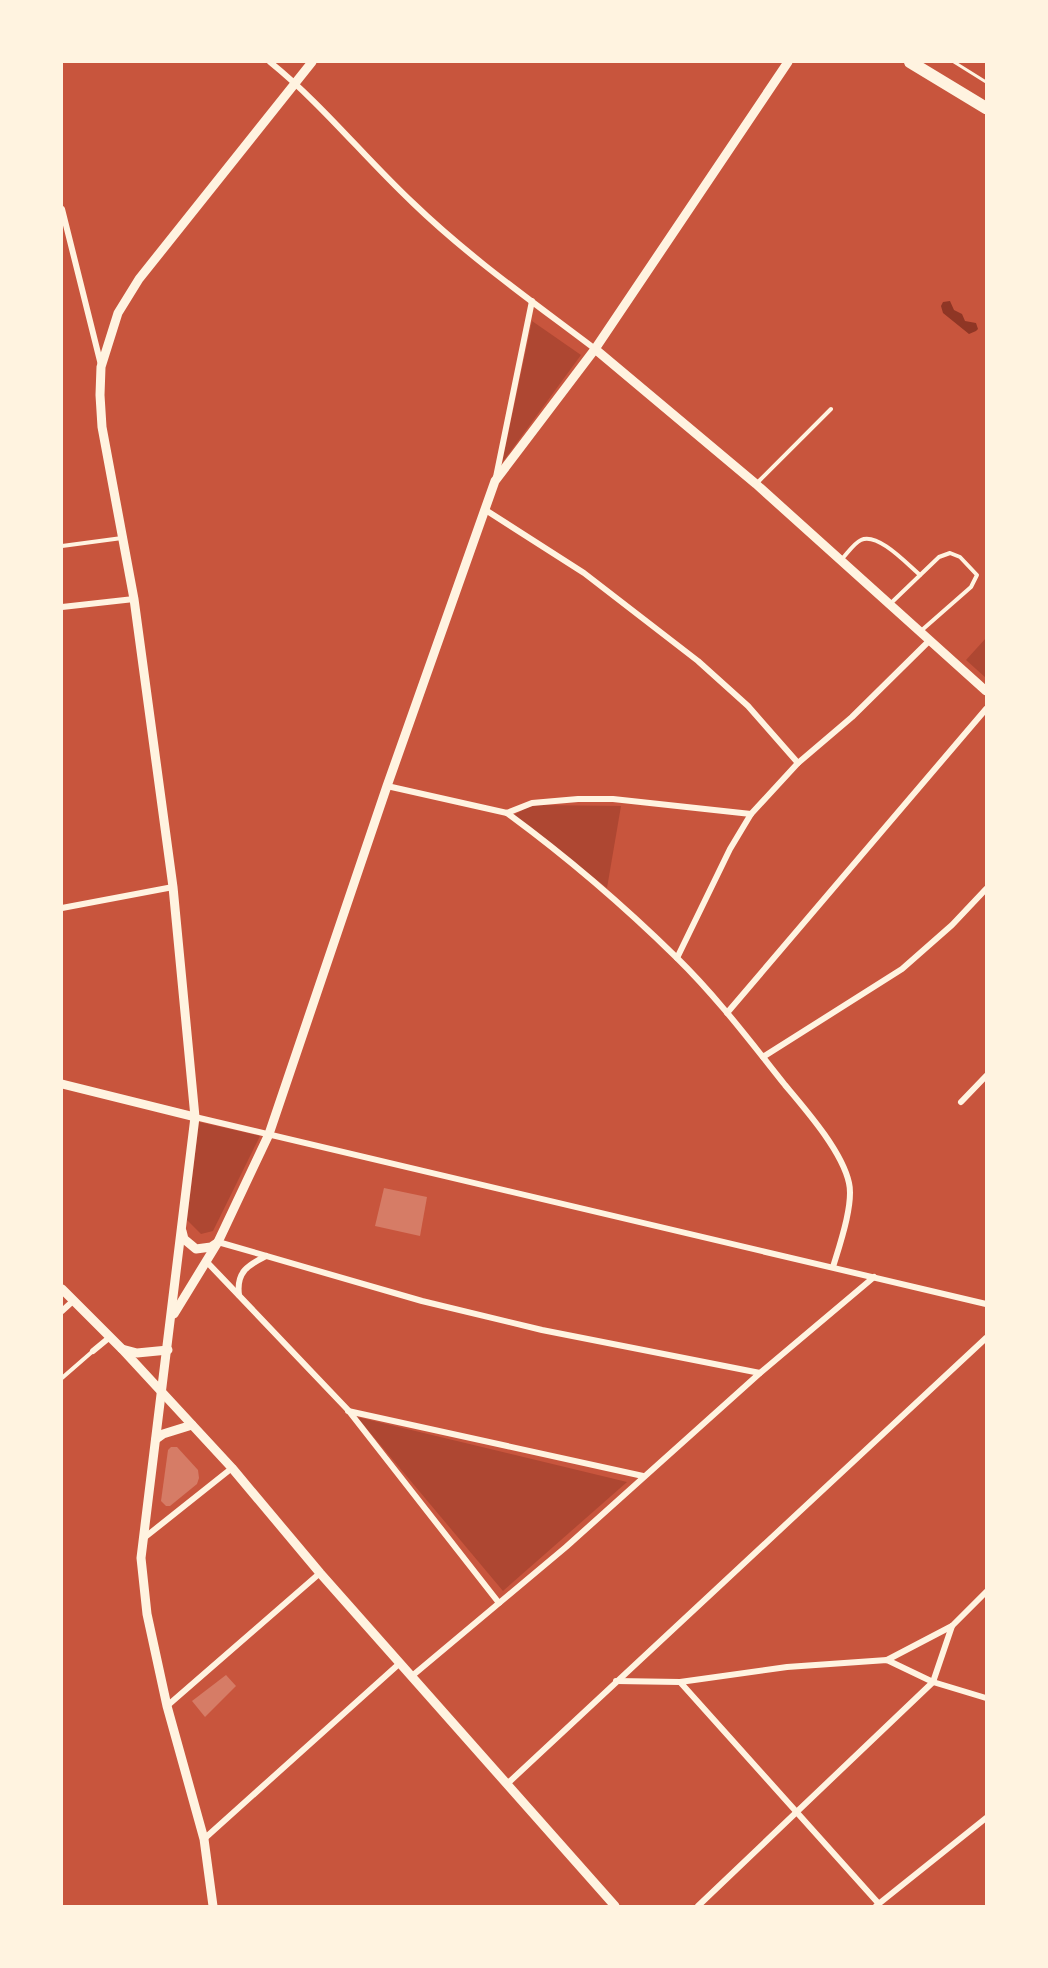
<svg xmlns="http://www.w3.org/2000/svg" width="1048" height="1968" font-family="'PT Sans Narrow',sans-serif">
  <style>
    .green { fill: #ae4732 }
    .water { fill: #8f3625 }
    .building { fill: #d67c66 }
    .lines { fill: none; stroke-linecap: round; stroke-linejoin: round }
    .path { stroke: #fff3e0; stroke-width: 3 }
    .service { stroke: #fff3e0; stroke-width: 4 }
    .minor { stroke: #fff3e0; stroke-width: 6 }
    .tertiary { stroke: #fff3e0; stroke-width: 9 }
    .trunk { stroke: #fff3e0; stroke-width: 12 }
  </style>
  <rect width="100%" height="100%" fill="#c8553d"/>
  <g class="green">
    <polygon points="532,321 581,355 502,463"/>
    <polygon points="986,638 986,678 966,660"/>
    <polygon points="537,805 621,806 607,888 514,815 528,807"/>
    <polygon points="199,1122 260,1136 213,1231 201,1234 187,1220"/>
    <polygon points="357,1417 627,1482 503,1591"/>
  </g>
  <polygon class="water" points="950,301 954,310 962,314 965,321 976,323 978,329 976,331 969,334 943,313 941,306 943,302"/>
  <g class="building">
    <polygon points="384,1188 427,1197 420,1236 375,1226"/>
    <polygon points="171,1447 177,1447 198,1470 199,1478 197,1484 170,1506 166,1506 161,1501 168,1450"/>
    <polygon points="226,1675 236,1686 205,1717 192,1701"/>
  </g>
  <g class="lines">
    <polyline class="path" points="954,62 986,82"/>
    <g class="service">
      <polyline points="757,483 831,409"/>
      <polyline points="62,546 122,538"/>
      <path d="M841,560C847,554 854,543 861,540C878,532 908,565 920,575"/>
      <polyline points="890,604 939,557 950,553 960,557 977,575 971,587 922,630"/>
      <polyline points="62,1378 93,1351"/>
    </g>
    <g class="minor">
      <path d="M270,62C322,104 364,157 413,203C469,257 533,302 595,349"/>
      <polyline points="62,209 101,365"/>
      <polyline points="496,477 532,301"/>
      <polyline points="484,509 584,573 698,661 748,706 798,763"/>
      <polyline points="62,607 134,599"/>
      <polyline points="387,786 507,813 532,803 578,799 613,799 751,814"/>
      <path d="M507,813C567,857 623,905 676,957C716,996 750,1041 785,1085C806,1110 842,1151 849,1183C854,1204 839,1247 833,1267"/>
      <polyline points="62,908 173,887"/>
      <polyline points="677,958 730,849 751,814 798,763 852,717 930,640"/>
      <polyline points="727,1013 986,709"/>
      <polyline points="763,1057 902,969 952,925 986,889"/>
      <polyline points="961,1102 986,1076"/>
      <polyline points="195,1117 986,1304"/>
      <polyline points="218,1242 422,1301 542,1330 760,1373"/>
      <polyline points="206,1261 348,1410 499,1603"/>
      <path d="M239,1295C236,1272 248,1265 266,1256"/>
      <polyline points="62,1311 73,1301"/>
      <polyline points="93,1351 110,1337"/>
      <polyline points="348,1411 643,1476"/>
      <polyline points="144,1538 232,1468"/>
      <polyline points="887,1660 952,1626 986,1592"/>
      <polyline points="412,1676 566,1547 760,1373 874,1277"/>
      <polyline points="616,1681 680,1682 879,1904"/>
      <polyline points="680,1682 787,1667 887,1660 933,1682 986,1698"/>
      <polyline points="167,1706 320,1573"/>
      <polyline points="507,1784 986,1338"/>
      <polyline points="204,1839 400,1663"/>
      <polyline points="698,1906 933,1682 952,1626"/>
      <polyline points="876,1906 986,1818"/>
    </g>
    <g class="tertiary">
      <polyline points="595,349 756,484 986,691"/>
      <polyline points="62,1084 195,1117"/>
      <polyline points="182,1231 184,1239 196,1249 211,1247 217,1243"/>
      <polyline points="62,1289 122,1349 232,1468 320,1573 615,1906"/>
      <polyline points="174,1314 218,1242 269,1134 387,786 495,481 595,349 788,62"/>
      <polyline points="122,1349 137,1353 168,1350"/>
      <polyline points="156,1439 163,1434 192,1425"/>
      <polyline points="213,1906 204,1839 167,1706 147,1614 141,1558 195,1117 173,887 134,599 102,427 100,395 101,367 118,313 139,279 312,62"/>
    </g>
    <polyline class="trunk" points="910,62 986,108"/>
  </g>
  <rect width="1048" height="1968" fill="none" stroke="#fff3e0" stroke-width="126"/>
</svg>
